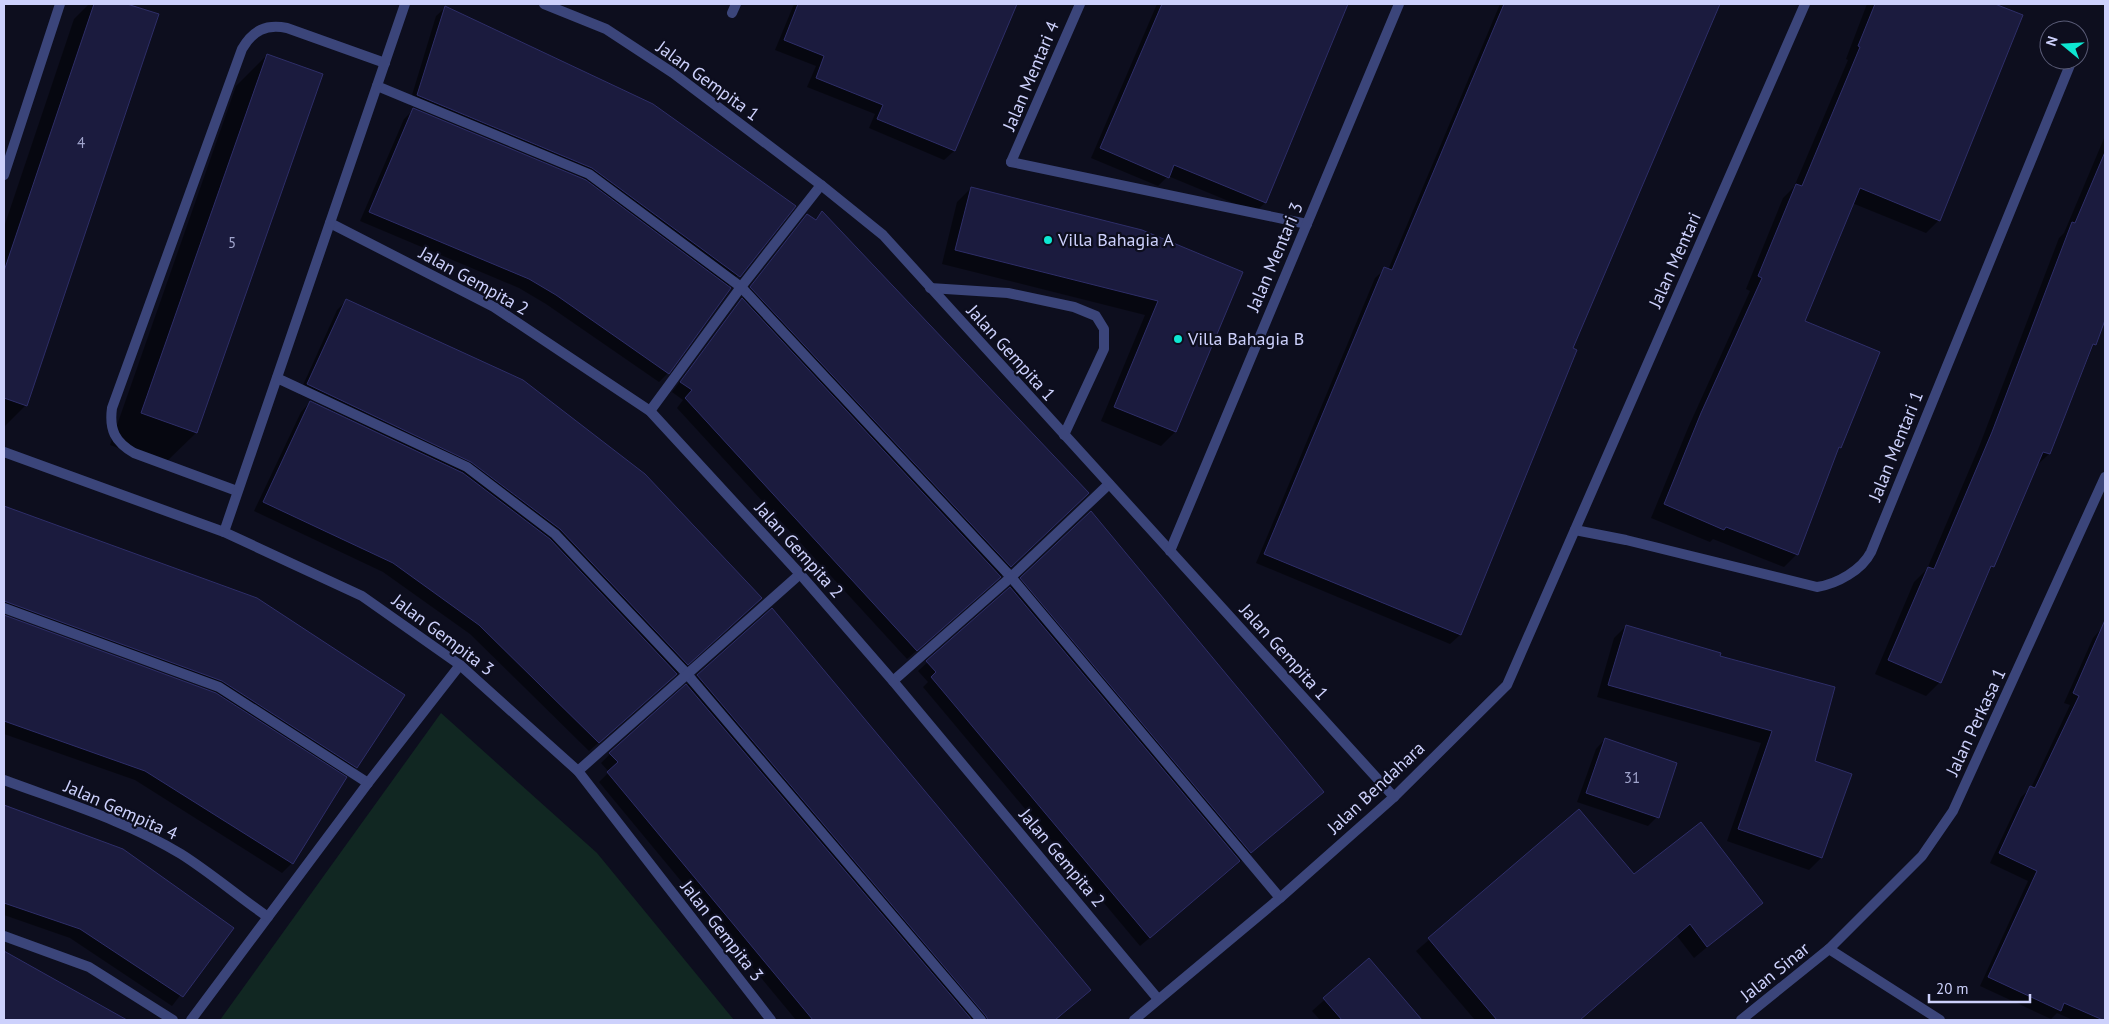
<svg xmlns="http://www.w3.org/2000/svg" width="2109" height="1024" font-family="'PT Sans',sans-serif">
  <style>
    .green { fill: #112722 }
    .shadow { fill: #0007 }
    .building { fill: #1b1b3e; stroke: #2e2e68 }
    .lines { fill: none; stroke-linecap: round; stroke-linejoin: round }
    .service { stroke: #3b457a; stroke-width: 10 }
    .minor { stroke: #3b457a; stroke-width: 10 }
    .poi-dot { fill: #0ee7d2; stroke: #0d0e1e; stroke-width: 2 }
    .labels { text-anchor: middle; stroke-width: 4.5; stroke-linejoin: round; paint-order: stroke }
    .number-label { font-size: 15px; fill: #a0a4cc }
    .street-label { font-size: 18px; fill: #cdd1fc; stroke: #0d0e1e }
    .poi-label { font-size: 18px; fill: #cdd1fc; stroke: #0d0e1e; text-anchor: start }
  </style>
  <rect width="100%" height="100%" fill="#0d0e1e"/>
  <polygon class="green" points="441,713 597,853 734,1020 220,1020"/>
  <g class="shadow">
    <polygon points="89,4 123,4 157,15 26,405 4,427 4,227 74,19"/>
    <polygon points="794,4 1015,4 954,151 944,160 869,128 875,114 807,87 816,66 775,50"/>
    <polygon points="1157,4 1347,4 1265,203 1255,212 1168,176 1158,186 1091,158"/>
    <polygon points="1500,4 1718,4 1572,349 1576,350 1460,635 1450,644 1256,563 1375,278 1385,269 1388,270"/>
    <polygon points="1867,4 1991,4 2022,16 1939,220 1926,233 1852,203 1804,322 1840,447 1836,451 1797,554 1784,567 1713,539 1710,542 1651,518 1688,428 1750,291 1746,289 1783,198 1794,187 1848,60 1846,59"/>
    <polygon points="446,7 794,206 728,287 668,373 659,382 546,304 519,288 360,221 404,119 413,110 589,182 582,177 409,105 436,16"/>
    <polygon points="267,55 321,74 196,433 164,464 110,445 236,86"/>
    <polygon points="2105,136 2105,317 2049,454 2035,467 1940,682 1926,696 1875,674 1914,582 1927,569 1979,447 2059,238 2064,233"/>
    <polygon points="971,188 1241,272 1175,432 1161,446 1101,421 1145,315 942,264 957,202"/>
    <polygon points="822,213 1087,493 1001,576 907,659 677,408 683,400 672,392 798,225 807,215 814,220"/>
    <polygon points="346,301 751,608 589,751 470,634 383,572 254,511 301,412 310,402 467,475 299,394 337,310"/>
    <polygon points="4,507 256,599 356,767 346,776 292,863 282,873 135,780 4,734 4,617 220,695 212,690 4,613"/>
    <polygon points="1021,578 1323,792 1140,946 923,687 928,682 918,671"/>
    <polygon points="771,610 1090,990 1055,1020 796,1020 599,782 609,772 601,763 610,754"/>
    <polygon points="1626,626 1718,657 1813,762 1821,858 1809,870 1727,841 1761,743 1597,697 1614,638"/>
    <polygon points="2102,628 2105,630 2105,1020 2073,1020 2057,1013 2051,1019 1980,986 2028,881 1990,863 2021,797 2031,788 2070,705 2064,703 2093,638"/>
    <polygon points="1605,739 1657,817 1648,826 1577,802 1596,749"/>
    <polygon points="4,807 123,850 232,928 172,1006 70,938 4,915"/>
    <polygon points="1579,811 1633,876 1761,902 1694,958 1677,936 1580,1020 1475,1020 1416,951"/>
    <polygon points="4,953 124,1020 4,1020"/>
    <polygon points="1369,960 1421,1020 1320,1020 1312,1011"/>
  </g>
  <g class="building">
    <polygon points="94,4 127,4 159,14 27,406 4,398 4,271"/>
    <polygon points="798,4 1017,4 955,151 877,119 883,105 816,78 824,56 784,40"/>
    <polygon points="1162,4 1348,4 1266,203 1174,165 1169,178 1100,148"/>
    <polygon points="1504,4 1720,4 1573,348 1577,350 1461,635 1264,554 1384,267 1392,270"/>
    <polygon points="1875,4 1995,4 2023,15 1940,221 1860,188 1805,321 1880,352 1841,448 1839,447 1798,555 1726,527 1724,530 1664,504 1701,413 1762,278 1758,276 1796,184 1802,186 1860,47 1858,46"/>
    <polygon points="445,6 653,104 796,206 740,277 592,168 417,95"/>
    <polygon points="267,54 323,74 197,433 141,413"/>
    <polygon points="413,108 586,180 731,288 669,374 556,295 529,279 369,212"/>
    <polygon points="2105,152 2105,320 2096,345 2093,344 2050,454 2043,452 1994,567 1991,566 1941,683 1888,660 1928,567 1934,569 1992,432 2072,222 2075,223"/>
    <polygon points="971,187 1142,230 1243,272 1176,432 1114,407 1158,301 955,250"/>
    <polygon points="822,211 1089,493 1011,567 750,287 807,214 816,220"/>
    <polygon points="742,298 1001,577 917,651 685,398 692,390 680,382"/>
    <polygon points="346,299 523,380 645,474 762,598 688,665 560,529 471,462 307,384"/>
    <polygon points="310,401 463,473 550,539 677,674 599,743 479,625 393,563 263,502"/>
    <polygon points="4,506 257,598 405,695 357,768 222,681 4,601"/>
    <polygon points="1091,511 1324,792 1251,853 1020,578"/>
    <polygon points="1010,587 1240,861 1150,938 931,677 936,672 926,661"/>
    <polygon points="772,608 1091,990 1055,1020 988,1020 986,1016 697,675"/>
    <polygon points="4,615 216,693 347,777 293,864 145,771 4,721"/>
    <polygon points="2105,620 2105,1020 2103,1020 2064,1003 2061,1011 1988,977 2037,871 1999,853 2030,786 2035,788 2079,696 2073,693"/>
    <polygon points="1626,625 1721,653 1720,656 1835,687 1815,761 1852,774 1822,858 1738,829 1772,731 1608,685"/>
    <polygon points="686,684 972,1020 813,1020 607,772 618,762 609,753"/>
    <polygon points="1605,738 1677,763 1659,818 1586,793"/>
    <polygon points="4,805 123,849 234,928 183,997 80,929 4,903"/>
    <polygon points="1579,809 1634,874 1701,822 1763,903 1707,947 1690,924 1580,1020 1497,1020 1428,938"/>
    <polygon points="4,951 127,1020 4,1020"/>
    <polygon points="1369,958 1422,1020 1342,1020 1323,998"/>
  </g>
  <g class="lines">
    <g class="service">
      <polyline points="377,86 589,174 741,287 1011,577 1280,898"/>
      <polyline points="1011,162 1307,224"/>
      <polyline points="4,175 60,4"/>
      <polyline points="930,288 1008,293 1074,307 1096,316 1104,329 1104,349 1064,435"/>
      <polyline points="277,378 467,467 555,534 687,674 981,1020"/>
      <polyline points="650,411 741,287 821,185"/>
      <path d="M237,491L134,453C115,442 109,430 112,408L242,49C253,30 266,24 287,28L385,63"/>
      <polyline points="4,608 219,687 368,783"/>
      <polyline points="893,681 1011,577 1109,484"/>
      <polyline points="578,771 800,574"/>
      <polyline points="4,936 89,967 173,1020"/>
      <polyline points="191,1020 368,783 460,665"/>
    </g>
    <g class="minor">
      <polyline points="544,4 606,29 673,73 821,185 883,235 1394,797"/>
      <polyline points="732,13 736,4"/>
      <polyline points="1011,162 1080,4"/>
      <polyline points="330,223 494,307 650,411 800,574 893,681 1158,999"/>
      <polyline points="4,452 224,532 362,596 460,665 578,771 771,1020"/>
      <path d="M1575,530L1626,540L1817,587C1837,584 1862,570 1871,552L2072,60"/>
      <polyline points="224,532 405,4"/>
      <polyline points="1170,551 1399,4"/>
      <path d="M4,780C63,802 127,821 181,854C211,873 239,897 268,917"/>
      <polyline points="1829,949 1940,1020"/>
      <polyline points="1134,1020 1280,898 1394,797 1507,685 1805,4"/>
      <polyline points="1741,1020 1829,949 1922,856 1953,811 2105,477"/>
    </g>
  </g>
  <g class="poi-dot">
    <circle cx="1048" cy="240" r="5"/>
    <circle cx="1178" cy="339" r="5"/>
  </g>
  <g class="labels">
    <g class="number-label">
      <text x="81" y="148">4</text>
      <text x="232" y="248">5</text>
      <text x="1632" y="783">31</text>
    </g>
    <g class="street-label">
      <text transform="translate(1031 76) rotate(-67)" y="6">Jalan Mentari 4</text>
      <text transform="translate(708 81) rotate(36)" y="6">Jalan Gempita 1</text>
      <text transform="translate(1275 257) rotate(-67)" y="6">Jalan Mentari 3</text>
      <text transform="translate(1675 260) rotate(-66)" y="6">Jalan Mentari</text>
      <text transform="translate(474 281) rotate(29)" y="6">Jalan Gempita 2</text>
      <text transform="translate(1011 353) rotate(48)" y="6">Jalan Gempita 1</text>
      <text transform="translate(1896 446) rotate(-68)" y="6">Jalan Mentari 1</text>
      <text transform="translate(799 550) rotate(48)" y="6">Jalan Gempita 2</text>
      <text transform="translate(443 635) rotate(37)" y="6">Jalan Gempita 3</text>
      <text transform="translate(1284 652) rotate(48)" y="6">Jalan Gempita 1</text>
      <text transform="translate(1976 722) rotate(-65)" y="6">Jalan Perkasa 1</text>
      <text transform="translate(1376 788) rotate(-43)" y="6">Jalan Bendahara</text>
      <text transform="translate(121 810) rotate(24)" y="6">Jalan Gempita 4</text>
      <text transform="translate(1062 858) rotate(50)" y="6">Jalan Gempita 2</text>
      <text transform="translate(722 931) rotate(52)" y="6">Jalan Gempita 3</text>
      <text transform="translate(1775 972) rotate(-39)" y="6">Jalan Sinar</text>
    </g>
    <g class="poi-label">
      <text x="1058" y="246">Villa Bahagia A</text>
      <text x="1188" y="345">Villa Bahagia B</text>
    </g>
  </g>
  <rect width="2109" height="1024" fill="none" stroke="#cdd1fc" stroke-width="10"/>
  <g transform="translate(2064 45) rotate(288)"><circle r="24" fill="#0d0e1e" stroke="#5a5c77"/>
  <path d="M0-4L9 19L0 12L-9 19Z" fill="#0ee7d2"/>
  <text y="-8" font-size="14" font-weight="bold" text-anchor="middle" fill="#cdd1fc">N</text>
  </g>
  <path d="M1929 994v8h101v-8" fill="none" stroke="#cdd1fc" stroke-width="2.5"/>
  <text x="1936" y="994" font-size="15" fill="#cdd1fc" stroke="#0d0e1e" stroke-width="4" paint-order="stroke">20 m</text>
</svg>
